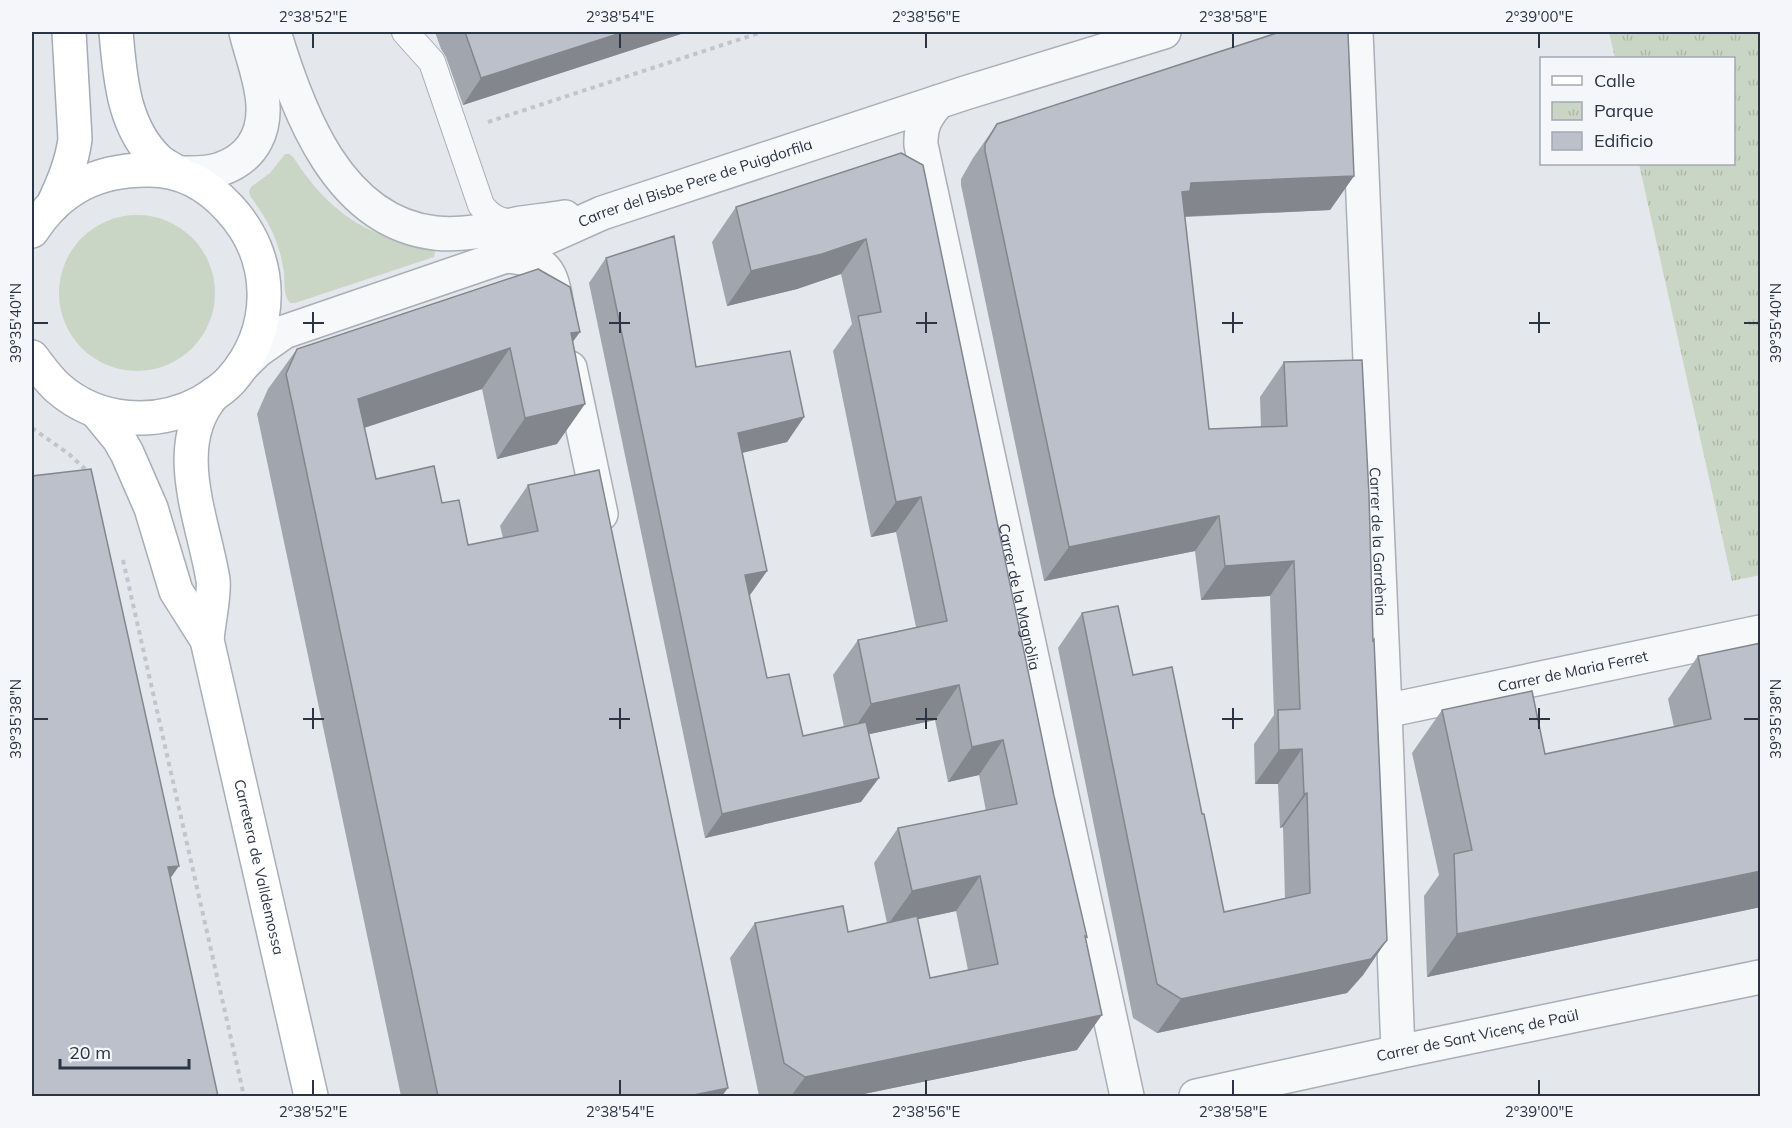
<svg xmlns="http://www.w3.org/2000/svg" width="1792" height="1128" font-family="Mulish,sans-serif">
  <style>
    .grass { fill: #c9d6c5 }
    .park { fill: url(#park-tufts) }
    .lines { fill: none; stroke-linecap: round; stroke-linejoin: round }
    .service-casing { stroke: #a9aeb7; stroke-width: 28 }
    .minor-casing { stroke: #a9aeb7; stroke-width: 36 }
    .tertiary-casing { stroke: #a9aeb7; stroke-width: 36 }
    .secondary-casing { stroke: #a9aeb7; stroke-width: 36 }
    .primary-casing { stroke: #a3abb8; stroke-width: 36 }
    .path { stroke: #c2c5cb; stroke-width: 4; stroke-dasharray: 4.5 4.5; stroke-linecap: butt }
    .service { stroke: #f7f8fa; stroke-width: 26 }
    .minor { stroke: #f7f8fa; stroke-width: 33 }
    .tertiary { stroke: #f7f8fa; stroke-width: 33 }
    .secondary { stroke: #fff; stroke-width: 33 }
    .primary { stroke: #fff; stroke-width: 33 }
    .wall { fill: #a1a5ae; fill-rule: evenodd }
    .shaded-wall { fill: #83868d }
    .building { fill: #bbc0ca; stroke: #83868d; stroke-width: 1.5 }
    .ticks { fill: none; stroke: #2b3445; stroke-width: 2 }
    .labels { text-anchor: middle; stroke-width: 5; stroke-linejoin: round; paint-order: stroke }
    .street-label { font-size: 15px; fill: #2b3445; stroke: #f4f6f9 }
    .neatline { fill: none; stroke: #2b3445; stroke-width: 2 }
    .ticks-label { font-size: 15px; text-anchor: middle; fill: #2b3445 }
  </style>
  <defs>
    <pattern id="park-tufts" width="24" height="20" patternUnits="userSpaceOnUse" patternTransform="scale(1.5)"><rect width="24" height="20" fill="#c9d6c5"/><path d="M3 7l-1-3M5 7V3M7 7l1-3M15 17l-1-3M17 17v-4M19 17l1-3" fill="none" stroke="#adb8ab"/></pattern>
  </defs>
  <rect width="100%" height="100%" fill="#e4e7ec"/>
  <g class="grass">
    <path d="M285,154H289L293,157C328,211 367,239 432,247L435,251L434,257L295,303H290C283,296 285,282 284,272C279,241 269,221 250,196L249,191L251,187L270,173Z"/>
    <circle cx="137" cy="293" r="78"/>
  </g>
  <polygon class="park" points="1609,32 1760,32 1760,575 1732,581 1639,164 1734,164 1734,58 1615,58"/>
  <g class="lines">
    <g class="service-casing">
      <path id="service" d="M405,32L432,62L481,205C491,219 500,221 516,224"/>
    </g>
    <g class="minor-casing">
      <g id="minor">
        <path d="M274,32C298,112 338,222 435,233C463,236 488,230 516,224C532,221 549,220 565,217"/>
        <path id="s1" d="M1356,32L1385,711L1398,1052"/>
        <path id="s2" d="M938,102C926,116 920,126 921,145L1127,1096"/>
        <path d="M179,173C192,173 208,174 221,169C255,157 267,129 262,95C259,73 251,53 246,32"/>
        <path d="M506,256C554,260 551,276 559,317"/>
        <path id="s3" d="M242,366L257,351L284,332L506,256L602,213L965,93L1164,32"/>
        <polyline points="570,368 601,514"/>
        <path id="s4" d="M1385,711L1760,632"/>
      </g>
    </g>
    <g class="tertiary-casing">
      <g id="tertiary">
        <path id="s5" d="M1196,1096L1398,1052L1760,977"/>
      </g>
    </g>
    <g class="secondary-casing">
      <g id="secondary">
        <path d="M32,231C60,188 98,169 150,170C181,170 208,185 229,208C275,257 276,329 231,380C223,389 212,396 202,402C156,427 98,423 58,388C48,379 40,368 32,357"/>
        <path id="s6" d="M96,411L119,439L127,453L151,508L176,591L207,640L311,1096"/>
        <path d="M207,640C208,624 215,594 213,580C204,522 168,445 214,394"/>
      </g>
    </g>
    <g class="primary-casing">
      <g id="primary">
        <path d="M116,32C120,77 123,128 159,161C165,166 172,169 179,173"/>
        <path d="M53,205C63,183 72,163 75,139L69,32"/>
      </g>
    </g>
    <g class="path">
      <polyline points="488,122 762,32"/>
      <polyline points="32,428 69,454 87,471"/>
      <polyline points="123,560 244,1096"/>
    </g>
    <use href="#service" class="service"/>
    <use href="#minor" class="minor"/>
    <use href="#tertiary" class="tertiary"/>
    <use href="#secondary" class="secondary"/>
    <use href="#primary" class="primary"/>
  </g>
  <g class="wall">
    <polygon points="435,32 687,32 463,105 446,57 441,49"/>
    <polygon points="997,124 1354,176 1330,210 1185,217 1209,429 1261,427 1260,397 1284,362 1373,642 1387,940 1363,975 1347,993 1157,1033 1133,1018 1058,648 1082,613 1133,675 1202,814 1224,912 1285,899 1283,827 1280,828 1278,784 1255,784 1254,744 1274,715 1270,596 1201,600 1195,551 1044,581 961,185 961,179 973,158"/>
    <path d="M901,153L1087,937L1086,939L1077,1050L854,1096H759L730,958L755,923L848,932L887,923L874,863L898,828L986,811L979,775L948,782L935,720L869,734L861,802L705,838L589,283L606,258L696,367L804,417L787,442L742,453L767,571L749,596L767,678L803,736L844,727L833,675L858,640L916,627L896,532L871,537L833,351L852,324L841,274L797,289L727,306L712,242L736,207ZM956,911L968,970L930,978L917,919Z"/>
    <polygon points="572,342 557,444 497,459 482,389 364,428 376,479 442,503 468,545 503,538 500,526 528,485 722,1096 401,1096 257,414 268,389 297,349"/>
    <polygon points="1698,656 1761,907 1427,977 1424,896 1439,875 1412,753 1442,710 1545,754 1674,727 1668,699"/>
  </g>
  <g class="shaded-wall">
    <polygon points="624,32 687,32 463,105 481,78"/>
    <polygon points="1354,176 1330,210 1172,217 1182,192 1191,183"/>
    <polygon points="866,239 841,274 797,289 727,306 751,271"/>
    <polygon points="580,332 551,372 571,333"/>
    <polygon points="510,348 482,389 330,439 358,399"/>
    <polygon points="585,404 557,444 497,459 525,418"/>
    <polygon points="804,417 787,442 721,458 738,433"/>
    <polygon points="921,497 896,532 871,537 896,502"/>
    <polygon points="1219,516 1195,551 1044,581 1069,547"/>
    <polygon points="1294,561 1270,596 1201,600 1225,566"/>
    <polygon points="767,571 750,595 728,600 745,575"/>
    <polygon points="959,685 935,720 847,739 871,704"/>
    <polygon points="1003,740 979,775 948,782 972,747"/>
    <polygon points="1302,749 1278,784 1255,784 1279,750"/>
    <polygon points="879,778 861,802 705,838 722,814"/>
    <polygon points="1307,793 1283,827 1280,828 1304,794"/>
    <polygon points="179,866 158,896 168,867"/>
    <polygon points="1761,871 1761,907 1427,977 1457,934"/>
    <polygon points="980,876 956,911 887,926 912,891"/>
    <polygon points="1387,940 1363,975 1347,993 1157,1033 1181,999"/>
    <polygon points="1102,1015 1077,1050 854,1096 791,1096 805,1077"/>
    <polygon points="728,1088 722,1096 689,1096"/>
  </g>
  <g class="building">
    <polygon points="465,32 624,32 481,78"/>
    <polygon points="1280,32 1346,32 1348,33 1354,176 1191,183 1190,191 1182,192 1209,429 1287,426 1284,362 1362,360 1369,495 1373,642 1374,640 1387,940 1371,959 1181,999 1157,984 1082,613 1118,606 1133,675 1172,667 1202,814 1204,814 1224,912 1310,893 1307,793 1304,794 1302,749 1279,750 1278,710 1300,709 1294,561 1225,566 1219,516 1069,547 985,151 985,144 997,124"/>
    <polygon points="901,153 923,165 1054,796 1087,937 1085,936 1102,1015 805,1077 784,1063 755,923 843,906 848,932 917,916 930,978 998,964 980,876 912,891 898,828 1017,804 1003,740 972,747 959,685 871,704 858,640 947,621 921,497 896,502 858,316 881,312 866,239 822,254 751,271 736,207"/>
    <polygon points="674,236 696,367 790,351 804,417 738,433 767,571 745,575 767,678 789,674 803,736 866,722 879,778 722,814 606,258"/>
    <polygon points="538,269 570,287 580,332 571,333 585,404 525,418 510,348 358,399 376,479 434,466 442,503 459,500 468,545 538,531 528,485 599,470 728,1088 689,1096 438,1096 286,374 297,349"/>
    <polygon points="91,469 179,866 168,867 218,1096 32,1096 32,476"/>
    <polygon points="1761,643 1761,871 1457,934 1454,854 1472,850 1442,710 1532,691 1545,754 1711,719 1698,656"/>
  </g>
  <path class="ticks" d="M313,33V48M620,33V48M926,33V48M1233,33V48M1539,33V48M313,312V333M620,312V333M926,312V333M1233,312V333M1539,312V333M33,323H48M303,323H324M609,323H630M916,323H937M1222,323H1243M1529,323H1550M1744,323H1759M313,708V729M620,708V729M926,708V729M1233,708V729M1539,708V729M33,719H48M303,719H324M609,719H630M916,719H937M1222,719H1243M1529,719H1550M1744,719H1759M313,1080V1095M620,1080V1095M926,1080V1095M1233,1080V1095M1539,1080V1095"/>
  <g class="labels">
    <g class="street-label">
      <text dy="5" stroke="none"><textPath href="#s3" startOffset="492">Carrer del Bisbe Pere de Puigdorfila</textPath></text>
      <text dy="5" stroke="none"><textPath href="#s1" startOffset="510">Carrer de la Gardènia</textPath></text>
      <text dy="5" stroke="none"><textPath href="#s2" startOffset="510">Carrer de la Magnòlia</textPath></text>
      <text dy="5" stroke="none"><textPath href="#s4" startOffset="192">Carrer de Maria Ferret</textPath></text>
      <text dy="5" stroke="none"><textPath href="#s6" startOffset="490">Carretera de Valldemossa</textPath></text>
      <text dy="5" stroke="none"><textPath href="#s5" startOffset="288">Carrer de Sant Vicenç de Paül</textPath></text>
    </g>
  </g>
  <rect width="1792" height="1128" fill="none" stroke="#f4f6f9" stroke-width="66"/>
  <rect x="1540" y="57" width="195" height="108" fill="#f4f6f9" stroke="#a4a8b1" stroke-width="1.5"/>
  <rect x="1552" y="76" width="30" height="9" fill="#ffffff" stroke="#a4a8b1" stroke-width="1.5"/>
  <text x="1594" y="87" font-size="18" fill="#2b3445">Calle</text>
  <rect x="1552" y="102" width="30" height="18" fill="url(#park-tufts)" stroke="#a4a8b1" stroke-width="1.5"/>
  <text x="1594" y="117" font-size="18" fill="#2b3445">Parque</text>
  <rect x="1552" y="132" width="30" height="18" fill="#bbc0ca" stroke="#a4a8b1" stroke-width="1.5"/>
  <text x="1594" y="147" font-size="18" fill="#2b3445">Edificio</text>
  <path d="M60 1059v9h129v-9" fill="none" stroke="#2b3445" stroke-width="3"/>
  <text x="69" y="1059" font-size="18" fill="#2b3445" stroke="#f4f6f9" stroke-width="4.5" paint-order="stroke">20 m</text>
  <rect x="33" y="33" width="1726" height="1062" class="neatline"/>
  <g class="ticks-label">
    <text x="313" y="22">2°38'52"E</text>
    <text x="620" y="22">2°38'54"E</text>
    <text x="926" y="22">2°38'56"E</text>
    <text x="1233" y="22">2°38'58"E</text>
    <text x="1539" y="22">2°39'00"E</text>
    <text transform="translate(16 323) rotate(-90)" y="5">39°35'40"N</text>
    <text transform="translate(1776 323) rotate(-90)" y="5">39°35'40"N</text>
    <text transform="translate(16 719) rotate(-90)" y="5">39°35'38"N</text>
    <text transform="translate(1776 719) rotate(-90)" y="5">39°35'38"N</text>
    <text x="313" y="1117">2°38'52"E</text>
    <text x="620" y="1117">2°38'54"E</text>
    <text x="926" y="1117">2°38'56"E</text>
    <text x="1233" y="1117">2°38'58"E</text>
    <text x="1539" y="1117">2°39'00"E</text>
  </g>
</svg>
